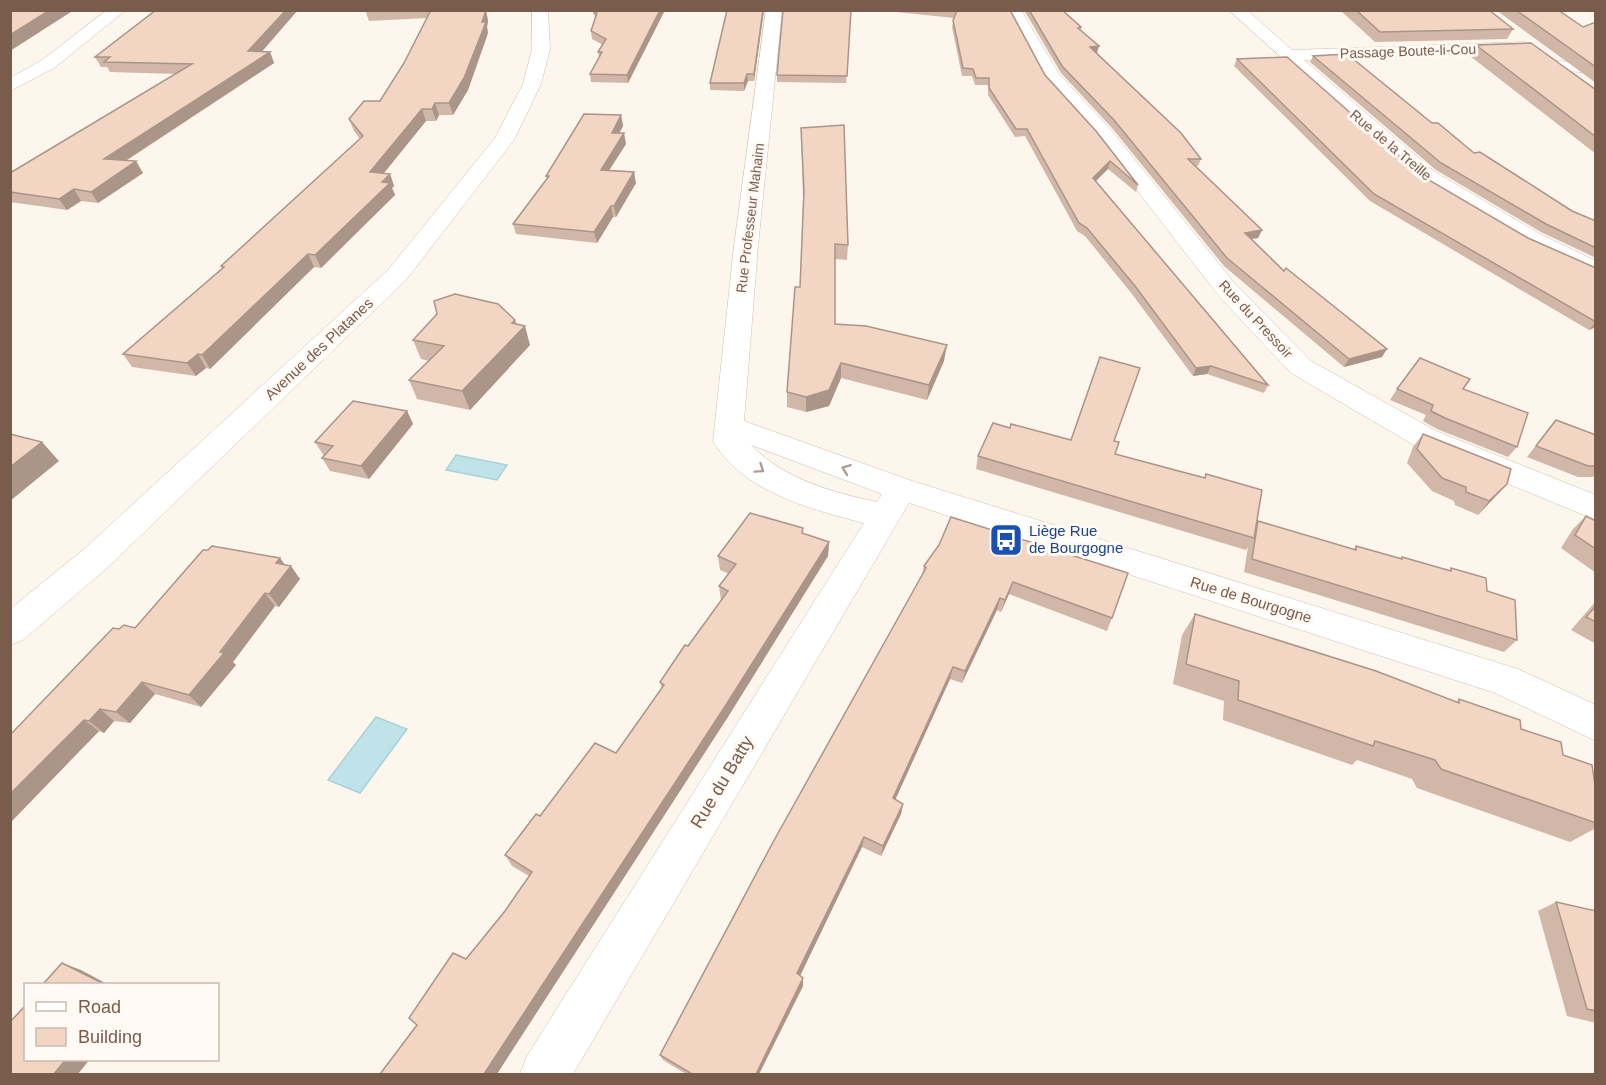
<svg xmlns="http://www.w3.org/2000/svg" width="1606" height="1085" font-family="Helvetica,sans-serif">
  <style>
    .water { fill: #bfe3e8; stroke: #a5d3da; stroke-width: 1.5 }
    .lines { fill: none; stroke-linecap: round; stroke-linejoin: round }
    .minor-casing { stroke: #d1beb0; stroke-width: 1 }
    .minor { fill: #fff; fill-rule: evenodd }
    .wall { fill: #d1b7a8 }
    .shaded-wall { fill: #aa9588 }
    .building { fill: #f3d5c3; stroke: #aa9588; stroke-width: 1.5 }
    .oneway { stroke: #af9d94 }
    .labels { text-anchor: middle; stroke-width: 6; stroke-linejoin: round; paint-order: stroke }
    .far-street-label { font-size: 14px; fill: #7a5c4d; stroke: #fffaf3 }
    .street-label { font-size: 15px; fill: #7a5c4d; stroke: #fffaf3 }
    .transit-label { font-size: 15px; fill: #164399; stroke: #fffaf3; text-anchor: start }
    .near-street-label { font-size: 18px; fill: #7a5c4d; stroke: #fffaf3 }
  </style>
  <rect width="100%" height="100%" fill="#fdf6ec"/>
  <g class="water">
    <polygon points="456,455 507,465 497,480 446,470"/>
    <polygon points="376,717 407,729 360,793 328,780"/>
  </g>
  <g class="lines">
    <g class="minor-casing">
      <g id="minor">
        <polygon points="107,10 126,10 54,68 10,91 10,78 42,60"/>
        <polygon points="532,10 548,10 550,49 541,84 514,140 406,280 107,568 23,640 10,645 10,609 83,550 388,270 495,138 523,84 532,49"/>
        <path d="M766,10H782L758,246L744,421L912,481L1518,669L1596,705V741L1495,693L909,503L573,1074H520L527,1056L864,523C810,509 743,492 713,441L734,246ZM751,445L882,494L877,502C831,492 784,479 751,445Z"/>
        <polygon points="1005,10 1021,10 1059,74 1110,129 1236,285 1311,361 1436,431 1596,495 1596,520 1414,445 1291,373 1218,295 1096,137 1046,81"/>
        <polygon points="1229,10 1247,10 1292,50 1525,42 1528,46 1525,50 1519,51 1304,60 1435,172 1540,234 1596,261 1596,278 1524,244 1419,182"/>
        <polygon points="1556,61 1596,63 1596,73 1550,70 1547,66"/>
      </g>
    </g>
    <use href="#minor" class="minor"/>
  </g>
  <g class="wall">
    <polygon points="365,10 486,10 488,21 487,27 488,33 468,90 453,115 439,115 436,121 426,121 384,173 390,174 394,186 392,188 395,195 321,268 314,267 210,369 206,368 196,376 132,367 123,354 222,269 221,266 360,139 354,131 349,119 380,101 404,63 427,18 369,21"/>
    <polygon points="665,10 628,83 591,82 590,74 599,57 598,52 603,45 592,39 591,31 595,19 594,13"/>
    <polygon points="764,10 754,81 748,81 744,91 710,90 710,83"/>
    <polygon points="851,10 846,83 777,82 777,75"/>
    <polygon points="877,10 1010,10 1045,75 1138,185 1136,192 1108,169 1095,181 1268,385 1264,393 1207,374 1193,376 1132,294 1085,236 1077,231 1025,136 1015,137 988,95 988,85 975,85 972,76 962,76 952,27 954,18"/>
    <polygon points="1024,10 1062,10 1081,27 1081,30 1097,53 1201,159 1198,166 1195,166 1262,230 1258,238 1252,239 1284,271 1382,357 1344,367 1224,266 1112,128 1061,73"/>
    <polygon points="1340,10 1489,10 1513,29 1507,39 1375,42"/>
    <polygon points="1496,10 1558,10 1583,27 1596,22 1596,83"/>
    <polygon points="1476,45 1596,90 1596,154 1470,56"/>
    <polygon points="261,52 270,52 274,63 126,161 143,173 98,203 81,201 67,210 10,202 10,173 176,74 110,72 107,67 101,67 95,57"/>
    <polygon points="1313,56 1432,123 1474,153 1572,211 1596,221 1596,258 1541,232 1436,170 1310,62"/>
    <polygon points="1237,59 1422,176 1528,238 1596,268 1596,327 1589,330 1370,201 1234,66"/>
    <polygon points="621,115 623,126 619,133 626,144 609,170 636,183 616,217 613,217 597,243 516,234 513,224 547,179 546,176"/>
    <polygon points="801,128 848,245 847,260 835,259 835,324 944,361 927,400 841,378 829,406 806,412 787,407 787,392 800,287 803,199"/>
    <polygon points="437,314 517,324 530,345 470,410 417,399 409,380 429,361 421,359 413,340"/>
    <polygon points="1397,389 1463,389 1517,447 1508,457 1437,429 1423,421 1426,415 1390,400"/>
    <polygon points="407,411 413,424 369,479 330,471 322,458 324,456 315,442"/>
    <polygon points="1556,420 1596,435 1596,474 1593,477 1578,477 1527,457 1547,431"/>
    <polygon points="1010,428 1071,440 1114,441 1115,454 1204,478 1206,474 1256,525 1258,521 1354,549 1356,546 1400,559 1402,557 1449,571 1451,568 1487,591 1517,640 1504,652 1244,572 1248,547 1246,550 976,469 978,456"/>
    <polygon points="1423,434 1507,484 1478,515 1455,505 1454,501 1432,491 1407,463 1413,447"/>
    <polygon points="1586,516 1596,521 1596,573 1561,548 1573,529"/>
    <polygon points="803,533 829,542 828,556 726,720 466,959 505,911 529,876 512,866 505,855 540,816 616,753 662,689 660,682 688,646 721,601 719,586 729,574 720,570 718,556"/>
    <polygon points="939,545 1112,618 1107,631 1009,594 1001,612 997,610 962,683 950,679 895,800 903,804 901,814 881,856 862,847 800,976 803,978 803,986 759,1074 686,1074 663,1060 660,1055 922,575 924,566"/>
    <polygon points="285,564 300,579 279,607 275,606 233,662 236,665 201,707 155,694 130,723 114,721 104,733 99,731 10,823 10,735 119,629 135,628"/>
    <polygon points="1596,601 1596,644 1571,630"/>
    <polygon points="1195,614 1456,702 1459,699 1521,729 1563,755 1596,791 1596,828 1570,842 1417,788 1412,779 1357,760 1352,765 1223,720 1224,701 1173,684 1182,635"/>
    <polygon points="1556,902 1596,911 1596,1023 1567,1016 1538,911"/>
  </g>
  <g class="shaded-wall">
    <polygon points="50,10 74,10 10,51 10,35"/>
    <polygon points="286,10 298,10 253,62 248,51"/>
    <polygon points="486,10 488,21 487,27 488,33 468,90 453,115 449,103 482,22"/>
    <polygon points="660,10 665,10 628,83 627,75"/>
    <polygon points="763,10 764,10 754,81 754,74"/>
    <polygon points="1099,46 1097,53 1090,47"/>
    <polygon points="270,52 274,63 111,170 104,159"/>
    <polygon points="747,74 748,81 744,91 744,83"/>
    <polygon points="435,103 439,115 436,121 432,109"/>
    <polygon points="422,109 426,121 375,184 370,172"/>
    <polygon points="621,115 623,126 614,143 612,133"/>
    <polygon points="624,133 626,144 603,180 601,170"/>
    <polygon points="136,161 143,173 98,203 91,192"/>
    <polygon points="1110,161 1108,169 1091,186 1093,178"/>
    <polygon points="634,172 636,183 616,217 614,206"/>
    <polygon points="390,174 394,186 392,188 395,195 321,268 315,255"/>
    <polygon points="74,189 81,201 67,210 59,199"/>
    <polygon points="611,206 613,217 597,243 594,232"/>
    <polygon points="1262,230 1258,238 1242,240 1245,233"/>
    <polygon points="308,254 314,267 210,369 202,355"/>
    <polygon points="515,320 519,332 525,326 530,345 470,410 462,391"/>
    <polygon points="1596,322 1596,327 1589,330"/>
    <polygon points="947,345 944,361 927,400 929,385"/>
    <polygon points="1387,349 1382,357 1344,367 1349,359"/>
    <polygon points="198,354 206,368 196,376 187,363"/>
    <polygon points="841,363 841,378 829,406 806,412 806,397"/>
    <polygon points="1211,366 1207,374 1193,376 1196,368"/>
    <polygon points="407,411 413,424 369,479 361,466"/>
    <polygon points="42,442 59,461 10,501 10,467"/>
    <polygon points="1507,484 1495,497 1478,515 1489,501"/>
    <polygon points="829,542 828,556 726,720 497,1074 484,1074"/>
    <polygon points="280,558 288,569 291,566 300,579 279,607 269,594 276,563"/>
    <polygon points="1013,582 1009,594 1001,612 1005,600"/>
    <polygon points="265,593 275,606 233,662 236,665 201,707 189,695"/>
    <polygon points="1000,598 997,610 962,683 965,671"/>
    <polygon points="953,667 950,679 891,809 893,798"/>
    <polygon points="142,682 155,694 130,723 116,712"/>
    <polygon points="100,709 114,721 104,733 89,721"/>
    <polygon points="84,720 99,731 10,823 10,794"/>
    <polygon points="903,804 901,814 881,856 883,846"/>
    <polygon points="864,837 862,847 798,980 797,973"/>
    <polygon points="62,963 81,970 107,984 104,984"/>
    <polygon points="803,978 803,986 759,1074 756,1074"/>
    <polygon points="66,1059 90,1059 78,1074 54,1074"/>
  </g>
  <g class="building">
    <polygon points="10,10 50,10 10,35"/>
    <polygon points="156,10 286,10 248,51 270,52 104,159 136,161 91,192 74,189 59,199 10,192 10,173 192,64 104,62 110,57 95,57"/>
    <polygon points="431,10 486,10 482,22 486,22 464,78 449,103 435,103 432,109 422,109 370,172 390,174 382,182 390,183 315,255 308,254 202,355 198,354 187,363 123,354 224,267 221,266 363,136 349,119 364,101 380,101 404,63"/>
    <polygon points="595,10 660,10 627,75 590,74 602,52 598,52 606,39 591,31 597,13 594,13"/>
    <polygon points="727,10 763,10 754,74 747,74 744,83 710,83"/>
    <polygon points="783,10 851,10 847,76 777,75"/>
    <polygon points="950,10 1010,10 1045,75 1096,131 1138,185 1110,161 1093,178 1268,385 1211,366 1196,368 1135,286 1087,228 1079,223 1027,129 1016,129 989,88 989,78 976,78 973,69 963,68 953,20 957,11"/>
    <polygon points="1029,10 1062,10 1081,27 1078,28 1099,46 1090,47 1181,133 1201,159 1188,159 1262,230 1245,233 1284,271 1286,268 1387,349 1349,359 1227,258 1114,120 1062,66"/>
    <polygon points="1356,10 1489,10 1513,29 1380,32"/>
    <polygon points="1516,10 1558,10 1583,27 1596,22 1596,67"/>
    <polygon points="1531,43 1596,90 1596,137 1476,45"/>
    <polygon points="1347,54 1432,123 1438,123 1474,153 1480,152 1572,211 1596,221 1596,248 1546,224 1441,163 1313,56"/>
    <polygon points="1287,57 1422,176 1528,238 1596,268 1596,322 1374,194 1237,59"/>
    <polygon points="584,114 621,115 612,133 624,133 601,170 634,172 614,206 611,206 594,232 513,224 549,176 546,176"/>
    <polygon points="844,125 848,245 835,244 835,324 866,326 947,345 929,385 841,363 829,390 806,397 787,392 795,287 800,287 804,191 801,128"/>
    <polygon points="455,294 498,304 515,320 512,323 525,326 462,391 409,380 444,346 413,340 437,314 434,301"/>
    <polygon points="1100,357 1140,368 1114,441 1119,442 1115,454 1205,478 1206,474 1262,490 1254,538 978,456 993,423 1010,428 1011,424 1071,440"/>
    <polygon points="1420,358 1470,379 1463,389 1528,413 1517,447 1445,418 1431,411 1433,405 1397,389"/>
    <polygon points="353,401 407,411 361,466 322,458 333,446 315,442"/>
    <polygon points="1556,420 1596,435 1596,466 1588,466 1536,446"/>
    <polygon points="10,434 42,442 10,467"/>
    <polygon points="1423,434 1511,469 1507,484 1489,501 1466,492 1466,487 1442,478 1417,449"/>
    <polygon points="750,513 803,528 802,533 829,542 724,708 484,1074 380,1074 417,1025 409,1018 453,953 466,959 505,911 532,872 505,855 536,814 540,816 595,743 616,753 664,685 660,682 685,645 688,646 728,591 719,586 736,564 718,556"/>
    <polygon points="1586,516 1596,521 1596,549 1575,535"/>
    <polygon points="951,517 1128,573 1112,618 1013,582 1005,600 1000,598 965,671 953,667 893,798 903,804 883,846 864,837 797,973 803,978 756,1074 692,1074 660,1055 772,844 926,568 924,566 939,545"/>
    <polygon points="1258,521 1356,550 1356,546 1402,559 1402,557 1451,571 1451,568 1486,578 1487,591 1515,600 1517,640 1252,559"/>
    <polygon points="212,546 280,558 276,563 291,566 269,594 265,593 220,652 224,653 189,695 142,682 116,712 100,709 89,721 84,720 10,794 10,735 113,628 119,629 124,625 135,628 203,550 208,550"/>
    <polygon points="1596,606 1596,622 1586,617"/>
    <polygon points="1195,614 1376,671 1459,703 1459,699 1520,720 1521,729 1561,742 1563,755 1592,765 1596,791 1596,823 1441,769 1435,760 1375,741 1373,746 1238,700 1239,681 1186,664"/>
    <polygon points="1556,902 1596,911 1596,1011 1587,1009"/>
    <polygon points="62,963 104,984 43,984"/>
    <polygon points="26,1005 26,1059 66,1059 54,1074 10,1074 10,1022"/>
  </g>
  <defs><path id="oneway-chevron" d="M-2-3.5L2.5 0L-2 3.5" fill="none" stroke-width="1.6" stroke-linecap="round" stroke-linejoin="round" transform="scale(1.5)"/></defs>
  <g class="oneway">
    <use href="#oneway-chevron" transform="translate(760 469) rotate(34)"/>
    <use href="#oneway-chevron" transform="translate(846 469) rotate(-160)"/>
  </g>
  <defs>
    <g id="bus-square" transform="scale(1.725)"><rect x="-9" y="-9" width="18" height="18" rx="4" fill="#1a4fb4" stroke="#fffaf3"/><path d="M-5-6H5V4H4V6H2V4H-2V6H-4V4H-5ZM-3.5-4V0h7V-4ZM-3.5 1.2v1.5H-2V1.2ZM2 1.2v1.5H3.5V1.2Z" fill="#fff"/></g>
  </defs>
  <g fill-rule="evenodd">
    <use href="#bus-square" x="1006" y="540"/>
  </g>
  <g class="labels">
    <g class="far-street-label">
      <text transform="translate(1408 51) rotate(-2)" y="5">Passage Boute-li-Cou</text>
      <text transform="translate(1391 145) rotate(40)" y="5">Rue de la Treille</text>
      <text transform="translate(750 218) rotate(-83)" y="5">Rue Professeur Mahaim</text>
      <text transform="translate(1256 319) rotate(47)" y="5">Rue du Pressoir</text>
    </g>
    <g class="street-label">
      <text transform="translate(319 349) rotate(-43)" y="5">Avenue des Platanes</text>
      <text transform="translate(1251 600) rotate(17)" y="5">Rue de Bourgogne</text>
    </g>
    <g class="transit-label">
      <text x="1029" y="536">Liège Rue<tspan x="1029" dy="17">de Bourgogne</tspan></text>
    </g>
    <g class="near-street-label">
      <text transform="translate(722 782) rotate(-59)" y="6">Rue du Batty</text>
    </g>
  </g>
  <rect width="1606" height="1085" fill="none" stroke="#7a5c4d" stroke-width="24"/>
  <rect x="24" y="983" width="195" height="78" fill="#fffaf3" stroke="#cabbb1" stroke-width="1.5"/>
  <rect x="36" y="1002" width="30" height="9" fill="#ffffff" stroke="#cabbb1" stroke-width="1.5"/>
  <text x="78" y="1013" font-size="18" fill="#7a5c4d">Road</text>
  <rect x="36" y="1028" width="30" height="18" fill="#f3d5c3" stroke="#cabbb1" stroke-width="1.5"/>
  <text x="78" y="1043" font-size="18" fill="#7a5c4d">Building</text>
</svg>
